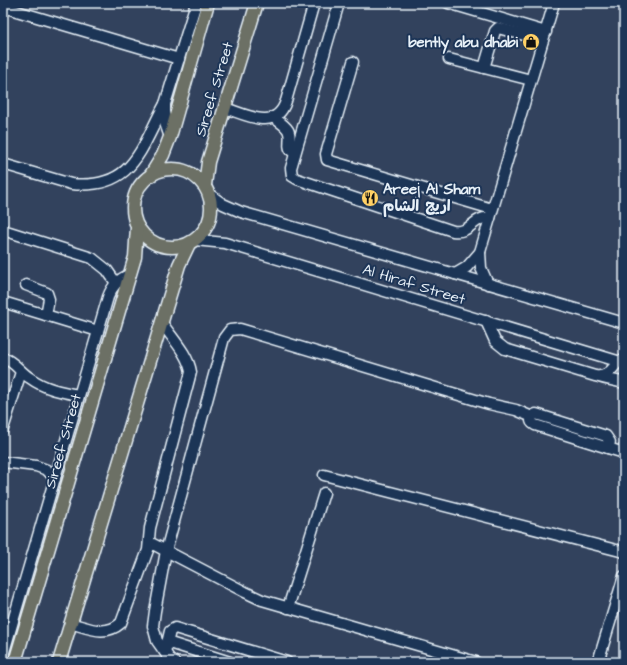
<svg xmlns="http://www.w3.org/2000/svg" width="627" height="665" font-family="'Architects Daughter','Playpen Sans Arabic',sans-serif">
  <style>
    .built { fill: #31425d }
    .lines { fill: none; stroke-linecap: round; stroke-linejoin: round }
    .minor-casing { stroke: #e8f1f8; stroke-width: 13 }
    .major-casing { stroke: #e8f1f8; stroke-width: 15 }
    .minor { stroke: #1d3557; stroke-width: 10 }
    .major { stroke: #6c7065; stroke-width: 12 }
    .labels { text-anchor: middle; stroke-width: 4; stroke-linejoin: round; paint-order: stroke }
    .poi-label { font-size: 15px; font-weight: bold; fill: #e8f1f8; stroke: #1d3557; text-anchor: end }
    .street-label { font-size: 15px; fill: #e8f1f8; stroke: #1d3557 }
  </style>
  <rect width="100%" height="100%" fill="#1d3557"/>
  <filter id="ink" filterUnits="userSpaceOnUse"><feTurbulence type="fractalNoise" baseFrequency=".025" numOctaves="2"/><feDisplacementMap in="SourceGraphic" scale="8" xChannelSelector="R" yChannelSelector="G"/><feConvolveMatrix kernelMatrix="1 2 1 2 8 2 1 2 1" color-interpolation-filters="sRGB"/></filter>
  <g filter="url(#ink)">
    <rect class="built" x="3" y="3" width="621" height="659"/>
    <g class="lines">
      <g class="minor-casing">
        <g id="minor">
          <path d="M339,3L291,168L292,176L297,179L453,231C471,234 473,216 490,218"/>
          <polyline points="448,3 546,32"/>
          <polyline points="3,7 179,59"/>
          <polyline points="449,59 531,80"/>
          <polyline points="353,62 326,154 327,160 492,209"/>
          <polyline points="484,68 495,31 498,28 543,40"/>
          <path d="M225,108C247,115 276,132 286,101L314,3"/>
          <path d="M273,117C278,121 285,125 288,130C293,139 284,148 295,153"/>
          <polyline points="170,137 165,123 165,104 196,3"/>
          <path d="M3,164L71,184C134,190 140,149 165,104"/>
          <polyline points="209,194 223,204 241,212 624,323"/>
          <polyline points="3,230 92,258 107,270 116,283"/>
          <polyline points="195,240 225,243 624,363"/>
          <polyline points="480,252 481,268 488,284"/>
          <polyline points="455,274 467,267 480,252 554,3"/>
          <polyline points="26,285 47,293 49,299 46,315"/>
          <polyline points="3,302 98,331"/>
          <path d="M486,321L495,341L505,349L595,376C607,378 612,369 619,361"/>
          <path d="M3,358C14,361 20,372 30,378C45,389 62,392 79,395"/>
          <path d="M599,377C608,380 615,380 624,383"/>
          <path d="M536,414L606,436L610,442L608,448L535,425C529,422 530,416 536,414Z"/>
          <polyline points="3,429 21,372"/>
          <polyline points="608,448 624,453"/>
          <polyline points="3,462 36,466 47,470 55,479"/>
          <polyline points="324,475 624,552"/>
          <polyline points="149,542 245,592 262,600 476,662"/>
          <polyline points="288,608 324,493"/>
          <path d="M70,623C89,628 105,637 121,623L148,550L150,528L191,372C188,354 172,338 162,323"/>
          <polyline points="167,642 230,662"/>
          <polyline points="165,652 170,631 175,628 287,662"/>
          <path d="M3,655L108,297C112,286 118,279 129,275"/>
          <polyline points="174,662 169,658 157,641 153,626 155,611 166,551 224,338 230,330 240,329 489,404 516,410 532,417"/>
          <polyline points="598,662 624,576"/>
        </g>
      </g>
      <g class="major-casing">
        <g id="major">
          <circle cx="172" cy="208" r="39"/>
          <polyline points="152,173 163,155 170,137 208,3"/>
          <polyline points="205,185 208,162 257,3"/>
          <polyline points="15,662 135,257 137,227"/>
          <polyline points="59,662 179,265 189,244"/>
        </g>
      </g>
      <use href="#minor" class="minor"/>
      <use href="#major" class="major"/>
    </g>
  </g>
  <defs>
    <g id="shop-disc" transform="scale(0.9)"><circle r="9.5" fill="#ffd166" stroke="#1d3557"/><path d="M-5-2.5h2.3a2.7 3.5 0 0 1 5.4 0H5L5.5 6h-11ZM-1.5-2.5h3a1.5 2.3 0 0 0-3 0Z" fill="#111"/></g>
    <g id="restaurant-disc" transform="scale(0.9)"><circle r="9.5" fill="#ffd166" stroke="#1d3557"/><path d="M-5-6h1v4h1v-4h1v4h1v-4h1v5L-1.5 .5V6h-2V.5L-5-1ZM5-6V6H3V1.5H1.5Q1.5-4 5-6Z" fill="#111"/></g>
  </defs>
  <g fill-rule="evenodd">
    <use href="#shop-disc" x="531" y="42"/>
    <use href="#restaurant-disc" x="370" y="198"/>
  </g>
  <g class="labels">
    <g class="poi-label">
      <text x="518" y="47">bently abu dhabi</text>
      <text x="383" y="194" text-anchor="start">Areej Al Sham<tspan x="383" dy="17">اريج الشام</tspan></text>
    </g>
    <g class="street-label">
      <text transform="translate(214 89) rotate(-73)" y="5">Sireef Street</text>
      <text transform="translate(414 284) rotate(17)" y="5">Al Hiraf Street</text>
      <text transform="translate(63 441) rotate(-74)" y="5">Sireef Street</text>
    </g>
  </g>
  <rect width="627" height="665" fill="none" stroke="#1d3557" stroke-width="16"/>
  <rect x="8" y="8" width="611" height="649" fill="none" stroke="#e8f1f8" stroke-width="1.5" filter="url(#ink)"/>
</svg>
